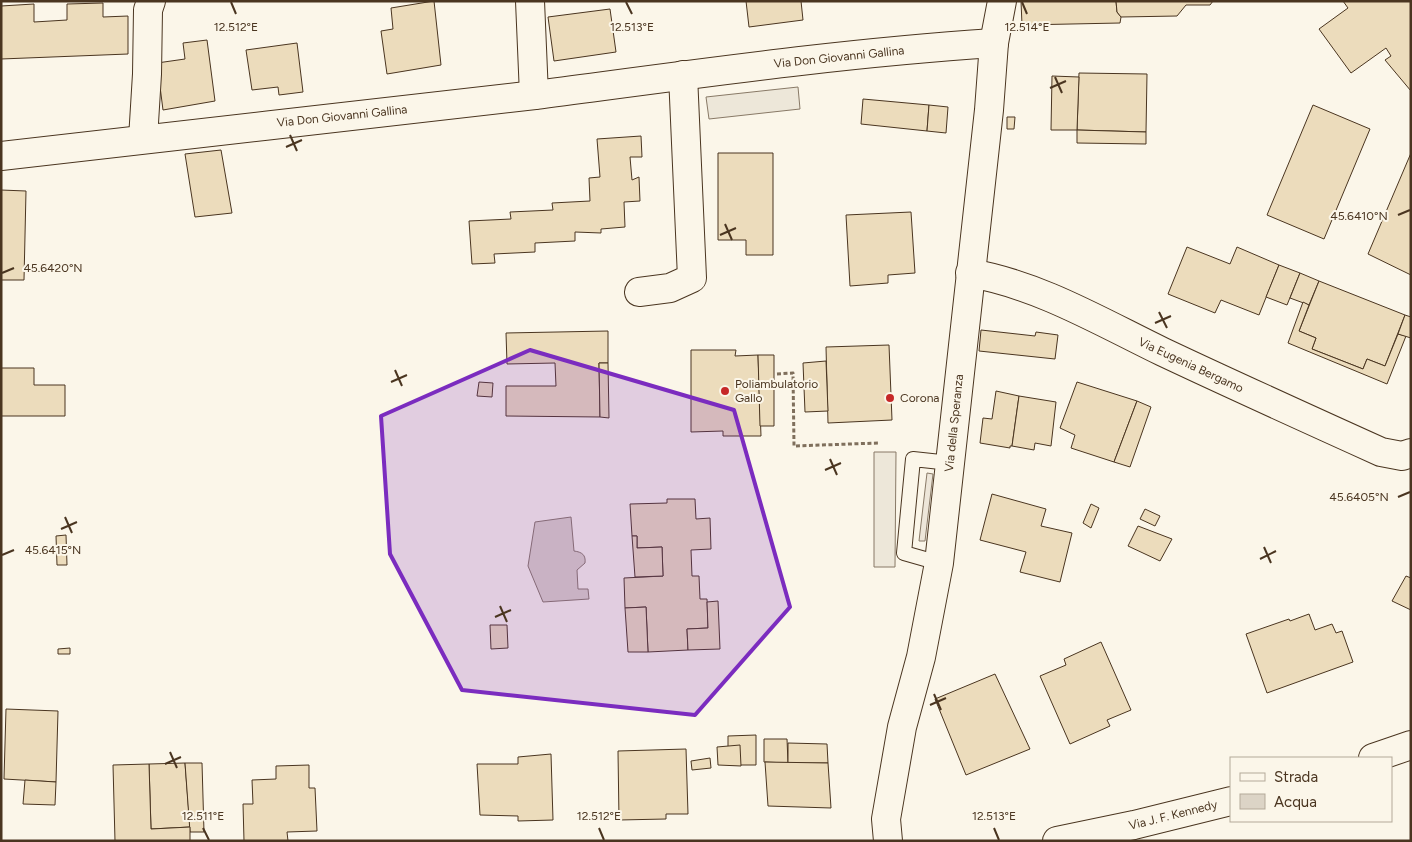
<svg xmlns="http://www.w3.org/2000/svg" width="1412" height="842" font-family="Figtree,sans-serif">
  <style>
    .green { fill: #ede6d9; stroke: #887966 }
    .parking { fill: #ede7d9; stroke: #887966 }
    .water { fill: #dcd4c6; stroke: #887966 }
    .building { fill: #ecdcbc; stroke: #4a3520 }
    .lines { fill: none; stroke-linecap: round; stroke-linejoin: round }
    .service-casing { stroke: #4a3520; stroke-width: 16 }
    .minor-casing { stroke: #4a3520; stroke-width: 30 }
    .tertiary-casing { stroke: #4a3520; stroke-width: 30 }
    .path { stroke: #7f6f5c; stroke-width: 3; stroke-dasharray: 4 2.5; stroke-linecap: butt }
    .service { stroke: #fbf6e9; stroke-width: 14 }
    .minor { stroke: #fbf6e9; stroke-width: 28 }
    .tertiary { stroke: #fbf6e9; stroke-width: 28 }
    .marked { fill: #7b2cbf; fill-opacity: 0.2; stroke: #7b2cbf; stroke-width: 4; stroke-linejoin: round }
    .ticks { fill: none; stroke: #4a3520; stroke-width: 2 }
    .poi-dot { fill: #c62828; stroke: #fbf6e9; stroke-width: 2 }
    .labels { text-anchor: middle; stroke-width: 4; stroke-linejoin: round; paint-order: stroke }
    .street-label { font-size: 12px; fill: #4a3520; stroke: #fbf6e9 }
    .poi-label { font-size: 12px; fill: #4a3520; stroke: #fbf6e9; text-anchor: start }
    .ticks-label { font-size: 12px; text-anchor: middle; fill: #4a3520; stroke: #fbf6e9; stroke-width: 4; stroke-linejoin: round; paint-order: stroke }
  </style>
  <rect width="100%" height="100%" fill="#fbf6e9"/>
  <polygon class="green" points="927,473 933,474 925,541 919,541"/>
  <g class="parking">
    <polygon points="798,87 800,109 709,119 706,97"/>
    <polygon points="874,452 896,452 895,567 874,567"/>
  </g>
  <path class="water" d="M571,517L574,551C582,552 586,555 585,563L577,570L578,589H588L589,599L543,602L528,566L535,522Z"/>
  <g class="building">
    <polygon points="434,1 441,65 387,74 381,31 393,29 391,8"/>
    <polygon points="801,1 803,20 749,27 746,1"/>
    <polygon points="1021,1 1116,1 1117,12 1121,17 1120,23 1022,25"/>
    <polygon points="1116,1 1213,1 1210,5 1186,5 1177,16 1121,17 1117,12"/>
    <polygon points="1343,1 1411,1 1411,91 1385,60 1391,56 1386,48 1351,73 1319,29 1348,8"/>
    <polygon points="103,3 103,17 128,16 128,54 1,59 1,6 34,4 34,22 67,20 67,4"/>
    <polygon points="610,9 616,52 554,61 548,17"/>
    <polygon points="207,40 215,101 163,110 157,63 185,59 183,43"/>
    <polygon points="297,43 303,92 279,95 278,87 252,90 246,50"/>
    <polygon points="1079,73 1147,74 1146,132 1077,130"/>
    <polygon points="1052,76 1079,77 1077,130 1051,130"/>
    <polygon points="863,99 929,105 927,131 861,124"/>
    <polygon points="929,105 948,107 946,133 927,131"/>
    <polygon points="1313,105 1370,129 1324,239 1267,215"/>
    <polygon points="1007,117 1015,117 1014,129 1007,129"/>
    <polygon points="1077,130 1146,132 1146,144 1077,143"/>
    <polygon points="641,136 642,157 630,157 632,180 639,177 640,201 624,202 625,227 601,229 601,233 575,232 575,241 535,243 535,252 494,254 495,263 472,264 469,221 511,219 510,212 553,210 552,203 590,201 589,178 600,177 597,139"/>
    <polygon points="221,150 232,213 195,217 185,154"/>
    <polygon points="718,153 773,153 773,255 746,255 746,240 718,240"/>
    <polygon points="1411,153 1411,275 1368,254"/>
    <polygon points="1,190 26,191 24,280 1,280"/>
    <polygon points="911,212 915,273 888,275 888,283 850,286 846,215"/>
    <polygon points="1187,247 1230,264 1237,247 1279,265 1259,315 1221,300 1215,313 1168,294"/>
    <polygon points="1279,265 1300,273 1287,305 1266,297"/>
    <polygon points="1300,273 1319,281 1309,305 1290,298"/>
    <polygon points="1319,281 1405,315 1385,366 1367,359 1363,369 1312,349 1316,338 1299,331"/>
    <polygon points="1303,302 1309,305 1299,331 1316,338 1312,349 1363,369 1367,359 1385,366 1398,334 1406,336 1387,384 1288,343"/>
    <polygon points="1405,315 1411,317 1411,338 1398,334"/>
    <polygon points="981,330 1035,336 1036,332 1058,335 1055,359 979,351"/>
    <polygon points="608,331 608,363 599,363 600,417 506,416 506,386 556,386 555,363 507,364 506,333"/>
    <polygon points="889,345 892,420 828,423 826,347"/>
    <polygon points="691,350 736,350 735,356 758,355 761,436 723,436 723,431 691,432"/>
    <polygon points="758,355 774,355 774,426 760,426"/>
    <polygon points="826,361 828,411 805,412 803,363"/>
    <polygon points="599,363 608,363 609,418 600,417"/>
    <polygon points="1,368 34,368 34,385 65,385 65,416 1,416"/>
    <polygon points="479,382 493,383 492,397 477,396"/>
    <polygon points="1077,382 1137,401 1114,462 1071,448 1075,435 1060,428"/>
    <polygon points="996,391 1019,396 1012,446 1010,446 1010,448 980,443 983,418 992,419"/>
    <polygon points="1019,396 1056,402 1051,446 1035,443 1034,450 1012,446"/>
    <polygon points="1137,401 1151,407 1130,467 1114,462"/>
    <polygon points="992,494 1046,509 1041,526 1072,533 1060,582 1020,572 1026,552 980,540"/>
    <polygon points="667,499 695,499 696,519 710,518 711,549 691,550 692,576 699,576 700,599 707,599 708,628 687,629 688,650 648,652 646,607 625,608 624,578 663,576 662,547 637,548 637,536 632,536 630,504 667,503"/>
    <polygon points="1091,504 1099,508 1091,528 1083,523"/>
    <polygon points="1145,509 1160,516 1155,526 1140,519"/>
    <polygon points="1138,526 1172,539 1160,561 1128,546"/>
    <polygon points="66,535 67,565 57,565 56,536"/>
    <polygon points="632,536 637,536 637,548 662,547 663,576 635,577"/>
    <polygon points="1406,576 1411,578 1411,610 1392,601"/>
    <polygon points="718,601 720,649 688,650 687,629 708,628 707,602"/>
    <polygon points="646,607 648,652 628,652 625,608"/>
    <polygon points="1309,614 1315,630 1332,624 1336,633 1342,631 1353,662 1267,693 1246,634 1289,619 1290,621"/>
    <polygon points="490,625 507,625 508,648 491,649"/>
    <polygon points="1101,642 1131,710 1107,720 1110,726 1070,744 1040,676 1066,665 1064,659"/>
    <polygon points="70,648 70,654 58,654 58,649"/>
    <polygon points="995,674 1030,749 966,775 935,699"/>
    <polygon points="6,709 58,711 56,782 4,779"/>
    <polygon points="756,735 756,765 728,765 728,736"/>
    <polygon points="764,739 787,739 788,763 764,762"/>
    <polygon points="788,743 827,744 828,763 788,763"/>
    <polygon points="740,745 741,766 718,765 717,747"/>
    <polygon points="686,749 688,814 666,814 666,819 619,820 618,751"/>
    <polygon points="551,754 553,820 518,821 518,816 480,815 477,764 518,764 518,757"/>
    <polygon points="710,758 711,768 692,770 691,761"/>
    <polygon points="765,762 828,763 831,808 768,806"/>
    <polygon points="185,763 190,827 151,829 149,764"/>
    <polygon points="185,763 202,763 204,832 190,832"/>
    <polygon points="149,764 151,829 190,827 190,841 115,841 113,765"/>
    <polygon points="309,765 309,788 315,788 317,831 287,832 288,841 244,841 243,804 253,804 252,780 276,779 276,766"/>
    <polygon points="25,780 56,782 55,805 23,804"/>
  </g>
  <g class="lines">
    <g class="service-casing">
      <polyline id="service" points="939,563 904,553 913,459 950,463"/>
    </g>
    <g class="minor-casing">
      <g id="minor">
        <polyline points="530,1 534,95"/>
        <polyline points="143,139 147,74 148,10 151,1"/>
        <path d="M1,156C179,134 357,117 535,95C688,75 840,53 994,43"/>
        <path d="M970,273C1039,285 1101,322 1163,352C1235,386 1308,419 1381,452L1402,456L1411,453"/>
        <polyline points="639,292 670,288 692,278 683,75"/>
        <polyline points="888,841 886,819 902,727 921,657 939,563 989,110 994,43 1002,1"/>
      </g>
    </g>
    <g class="tertiary-casing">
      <g id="tertiary">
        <polyline points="1373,758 1411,745"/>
        <polyline points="1057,841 1134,825 1231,801"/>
      </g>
    </g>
    <polyline class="path" points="777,374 793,373 794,446 878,443"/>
    <use href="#service" class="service"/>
    <use href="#minor" class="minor"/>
    <use href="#tertiary" class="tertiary"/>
  </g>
  <path class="marked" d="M530,350L734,410L790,607L695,715L462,690L390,554L381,416Z"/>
  <path class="ticks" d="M231,2L236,14M626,2L632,14M1022,2L1027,14M1055,77L1062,93M1050,88L1066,81M290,135L297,151M286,147L302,140M1398,215L1410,210M725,224L732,240M720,235L736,228M2,273L14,268M1159,312L1167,328M1155,323L1171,316M395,370L402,386M391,382L407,375M830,459L837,475M825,470L841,463M1398,497L1410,492M65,517L72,533M61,529L77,522M1264,547L1271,563M2,555L14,550M1260,559L1276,551M500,606L507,622M495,617L511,610M934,694L941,710M930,705L946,698M170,752L177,768M165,764L181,757M203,828L209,840M599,828L604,840M994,828L999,840"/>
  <g class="poi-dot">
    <circle cx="725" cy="391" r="5"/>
    <circle cx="890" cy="398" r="5"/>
  </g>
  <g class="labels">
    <g class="street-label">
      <text transform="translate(839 57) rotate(-6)" y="4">Via Don Giovanni Gallina</text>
      <text transform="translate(342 116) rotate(-6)" y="4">Via Don Giovanni Gallina</text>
      <text transform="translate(1191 365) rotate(25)" y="4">Via Eugenia Bergamo</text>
      <text transform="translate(954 423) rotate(-84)" y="4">Via della Speranza</text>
      <text transform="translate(1173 815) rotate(-14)" y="4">Via J. F. Kennedy</text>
    </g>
    <g class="poi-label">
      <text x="735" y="388">Poliambulatorio<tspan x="735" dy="14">Gallo</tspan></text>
      <text x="900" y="402">Corona</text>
    </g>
  </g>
  <g class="ticks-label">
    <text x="236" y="31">12.512°E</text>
    <text x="632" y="31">12.513°E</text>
    <text x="1027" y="31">12.514°E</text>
    <text x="1359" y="220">45.6410°N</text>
    <text x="53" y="272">45.6420°N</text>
    <text x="1359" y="501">45.6405°N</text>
    <text x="53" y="554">45.6415°N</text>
    <text x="203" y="820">12.511°E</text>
    <text x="599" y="820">12.512°E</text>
    <text x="994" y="820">12.513°E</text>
  </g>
  <rect width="1412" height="842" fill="none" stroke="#4a3520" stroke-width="5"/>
  <rect x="1230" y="757" width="162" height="65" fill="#fbf6e9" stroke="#b4a999"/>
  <rect x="1240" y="773" width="25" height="8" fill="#fbf6e9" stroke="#b4a999"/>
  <text x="1274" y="782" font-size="15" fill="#4a3520">Strada</text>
  <rect x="1240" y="794" width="25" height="15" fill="#dcd4c6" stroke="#b4a999"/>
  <text x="1274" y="807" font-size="15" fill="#4a3520">Acqua</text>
</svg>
